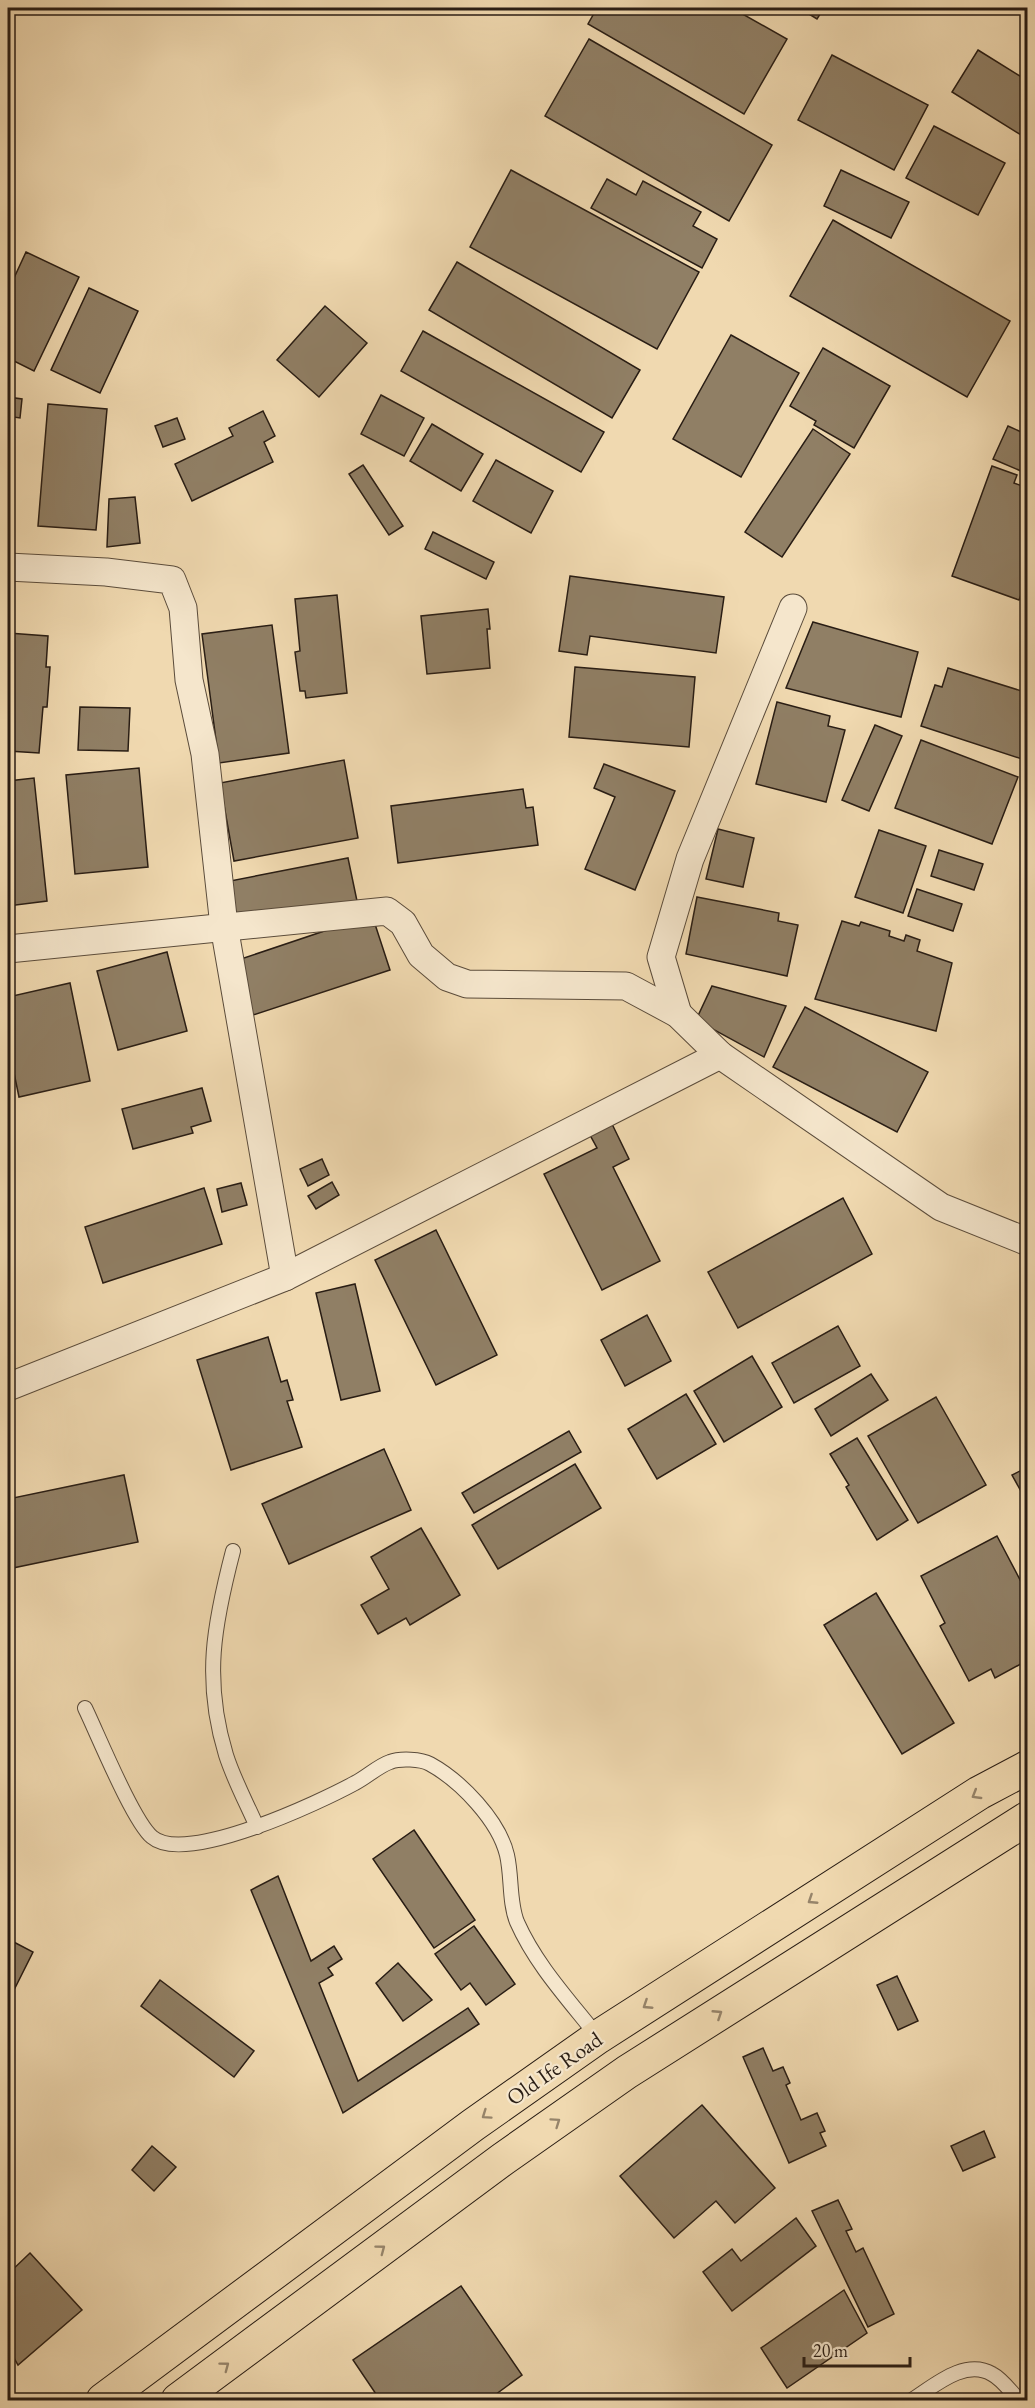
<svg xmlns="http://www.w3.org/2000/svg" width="1035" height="2408" font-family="'EB Garamond',serif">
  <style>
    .building { fill: #907f65; stroke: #291d14; stroke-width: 1.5 }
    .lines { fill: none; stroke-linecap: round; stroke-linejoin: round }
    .lane-casing { stroke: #5b4c3b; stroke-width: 16 }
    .street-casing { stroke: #5b4c3b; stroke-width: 29 }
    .primary-casing { stroke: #291d14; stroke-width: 35 }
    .lane { stroke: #f5e6cc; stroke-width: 14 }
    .street { stroke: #f5e6cc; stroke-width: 27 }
    .primary { stroke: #f0d9b0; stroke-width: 33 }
    .oneway { stroke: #96846a }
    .labels { text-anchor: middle; stroke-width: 4.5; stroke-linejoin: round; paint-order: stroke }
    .street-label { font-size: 22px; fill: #291d14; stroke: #f5e6cc }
  </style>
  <rect width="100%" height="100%" fill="#f0d9b0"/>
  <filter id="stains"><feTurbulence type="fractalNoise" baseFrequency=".00333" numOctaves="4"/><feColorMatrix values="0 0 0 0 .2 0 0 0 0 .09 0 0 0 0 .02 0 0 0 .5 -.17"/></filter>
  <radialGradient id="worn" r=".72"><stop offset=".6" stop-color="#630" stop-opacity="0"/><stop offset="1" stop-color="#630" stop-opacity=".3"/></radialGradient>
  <g class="building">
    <polygon points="597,8 732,8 787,39 744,114 588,24"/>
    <polygon points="799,8 824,8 817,19"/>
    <polygon points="589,39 772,145 729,221 545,116"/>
    <polygon points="978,50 1028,81 1026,138 952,92"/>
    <polygon points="832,55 928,105 894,170 798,120"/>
    <polygon points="934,126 1005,163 978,215 906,178"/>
    <polygon points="511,170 699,272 657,349 470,247"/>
    <polygon points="841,170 909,202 891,238 824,206"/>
    <polygon points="607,179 636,195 643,181 701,212 693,226 717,239 702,268 591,208"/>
    <polygon points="833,220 1010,321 967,397 790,296"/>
    <polygon points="26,252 79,277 34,371 8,358 8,291"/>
    <polygon points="457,262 640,370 612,418 429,310"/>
    <polygon points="89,288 138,311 100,393 51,370"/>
    <polygon points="325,306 367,343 319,397 277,360"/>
    <polygon points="423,331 604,432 581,472 401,371"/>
    <polygon points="731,335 799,373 741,477 673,439"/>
    <polygon points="823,348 890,386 854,448 814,425 816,421 790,406"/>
    <polygon points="381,395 424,418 404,456 361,434"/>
    <polygon points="8,397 22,399 20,418 14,417 8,475"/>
    <polygon points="48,404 107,409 96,530 38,526"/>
    <polygon points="263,411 275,436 264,442 273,462 192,501 175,464 233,436 229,428"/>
    <polygon points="177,418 185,439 163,447 155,426"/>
    <polygon points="432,424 483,454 461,491 410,461"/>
    <polygon points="1008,426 1028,435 1028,474 993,459"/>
    <polygon points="813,429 850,454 782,557 745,532"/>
    <polygon points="496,460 553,491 531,533 473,501"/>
    <polygon points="363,465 403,526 389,535 349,474"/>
    <polygon points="992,466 1017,475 1014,483 1028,488 1028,576 1019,600 952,576"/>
    <polygon points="135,497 140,543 107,547 109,499"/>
    <polygon points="433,532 494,562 486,579 425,549"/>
    <polygon points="570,576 724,597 716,653 590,636 587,655 559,651"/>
    <polygon points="337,595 347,693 306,698 305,691 300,691 295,652 300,651 295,599"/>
    <polygon points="488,609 490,629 487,629 490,668 427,674 421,616"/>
    <polygon points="813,622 918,652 901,717 786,688"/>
    <polygon points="272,625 289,753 219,763 202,634"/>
    <polygon points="8,633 48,636 46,667 50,667 47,707 43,707 39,753 8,751"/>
    <polygon points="575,667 695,677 689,747 569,737"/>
    <polygon points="948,668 1028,693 1028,761 921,726 935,685 942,687"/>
    <polygon points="777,702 830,716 828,726 845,730 826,802 756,784"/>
    <polygon points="80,707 130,708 128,751 78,750"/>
    <polygon points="875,725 902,736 869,811 842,800"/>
    <polygon points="921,740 1018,777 992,844 895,808"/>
    <polygon points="344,760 358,838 234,861 220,783"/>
    <polygon points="604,764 675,791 635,890 585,869 615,797 594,788"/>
    <polygon points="139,768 148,867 75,874 66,775"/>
    <polygon points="34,778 47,901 8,906 8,781"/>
    <polygon points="523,789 526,808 533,807 538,845 398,863 391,806"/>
    <polygon points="718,829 754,838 743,887 706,879"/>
    <polygon points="879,830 926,846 903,913 855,897"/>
    <polygon points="939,850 983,864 974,890 931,876"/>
    <polygon points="348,858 357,901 238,924 230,881"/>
    <polygon points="917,889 962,904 953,931 908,916"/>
    <polygon points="697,897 779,913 778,921 798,925 787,976 686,954"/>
    <polygon points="372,915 390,970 247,1017 229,963"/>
    <polygon points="842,921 859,926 861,922 890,931 889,936 904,941 906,935 920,940 917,951 952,963 936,1031 815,999"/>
    <polygon points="167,952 187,1031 118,1050 97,971"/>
    <polygon points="70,983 90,1081 19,1097 8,1044 8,997"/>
    <polygon points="712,986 786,1006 764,1057 696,1020"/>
    <polygon points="805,1007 928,1072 897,1132 773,1067"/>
    <polygon points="202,1088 211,1121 191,1127 193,1133 133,1149 122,1109"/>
    <polygon points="8,1118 13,1159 8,1160"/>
    <polygon points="612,1124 629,1159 613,1167 660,1261 602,1290 544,1174 597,1148 590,1135"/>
    <polygon points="322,1159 329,1175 308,1186 300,1169"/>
    <polygon points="332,1182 339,1195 316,1209 308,1196"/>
    <polygon points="241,1183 247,1205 222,1212 217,1189"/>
    <polygon points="204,1188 222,1244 103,1283 85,1227"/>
    <polygon points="843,1198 872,1254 738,1328 708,1272"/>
    <polygon points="436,1230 497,1355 436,1385 375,1260"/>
    <polygon points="355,1284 380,1391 341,1400 316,1293"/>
    <polygon points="647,1315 671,1361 625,1386 601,1340"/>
    <polygon points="838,1326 860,1366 794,1403 772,1363"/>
    <polygon points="268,1337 281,1382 287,1380 293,1400 287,1401 302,1447 231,1470 197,1360"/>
    <polygon points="752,1356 782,1407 724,1442 694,1391"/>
    <polygon points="871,1374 888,1400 831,1436 815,1409"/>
    <polygon points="686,1394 716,1444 657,1479 628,1429"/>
    <polygon points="936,1397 986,1485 918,1523 868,1436"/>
    <polygon points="569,1431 581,1452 474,1513 462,1493"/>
    <polygon points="857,1438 908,1520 877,1540 846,1487 849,1485 830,1454"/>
    <polygon points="384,1449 411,1510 289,1564 262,1504"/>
    <polygon points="575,1464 601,1508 498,1569 472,1525"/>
    <polygon points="1028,1467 1028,1504 1012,1475"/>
    <polygon points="124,1475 138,1542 8,1569 8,1499"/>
    <polygon points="421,1528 460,1595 410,1625 406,1618 378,1634 361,1605 389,1589 371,1557"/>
    <polygon points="997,1536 1028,1595 1028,1660 995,1678 991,1669 969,1681 940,1626 945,1623 921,1576"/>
    <polygon points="876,1593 954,1723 902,1754 824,1625"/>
    <polygon points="414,1830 475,1920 434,1948 373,1859"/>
    <polygon points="278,1876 311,1961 334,1946 342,1959 328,1968 333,1975 319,1983 358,2081 468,2008 479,2024 343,2113 251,1890"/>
    <polygon points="474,1926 515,1984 486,2005 470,1983 461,1990 435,1954"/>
    <polygon points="8,1939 33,1952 8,2002"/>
    <polygon points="398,1963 432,2000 403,2021 376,1983"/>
    <polygon points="897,1976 918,2021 898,2030 877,1985"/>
    <polygon points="160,1980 254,2051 234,2077 141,2006"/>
    <polygon points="763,2048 773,2071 783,2067 790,2083 786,2085 801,2120 817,2113 825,2131 820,2133 826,2146 789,2163 743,2057"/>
    <polygon points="702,2105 775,2188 735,2223 716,2201 674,2238 620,2176"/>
    <polygon points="984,2131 995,2157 963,2171 951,2146"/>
    <polygon points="152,2146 176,2167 154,2191 132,2170"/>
    <polygon points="838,2200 852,2229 846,2231 856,2252 863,2248 894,2314 868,2327 812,2211"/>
    <polygon points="796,2218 816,2246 732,2311 703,2272 732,2249 741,2261"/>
    <polygon points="30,2253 82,2310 18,2365 8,2347 8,2274"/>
    <polygon points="461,2286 522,2375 488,2400 380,2400 353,2360"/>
    <polygon points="844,2290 867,2333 787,2388 761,2348"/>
  </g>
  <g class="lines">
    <g class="lane-casing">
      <g id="lane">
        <path d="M233,1551C214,1624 203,1680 226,1755C234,1780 247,1804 257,1827"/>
        <path d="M85,1708C98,1735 133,1821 152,1837C185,1866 320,1802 355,1783C367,1777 378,1766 390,1762C400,1758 421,1759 430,1764C461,1781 499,1821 507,1855C512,1877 509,1902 517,1922C536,1965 569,2000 598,2037"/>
        <path d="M912,2400C934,2386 965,2358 992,2374C1002,2379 1011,2392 1019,2400"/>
      </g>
    </g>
    <g class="street-casing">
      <g id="street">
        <polyline points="8,567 106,572 172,580 183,608 189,680 205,754 224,926 285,1277"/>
        <polyline points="8,949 387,911 403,923 421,955 447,977 467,984 626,986 678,1014 720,1055 941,1207 1028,1242"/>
        <polyline points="678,1014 661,957 690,859 793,608"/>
        <polyline points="8,1387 285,1277 720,1055"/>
      </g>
    </g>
    <g class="primary-casing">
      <g id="primary">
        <polyline points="103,2400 473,2125 598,2037 979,1793 1028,1767"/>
        <polyline points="178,2400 503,2159 627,2072 1028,1818"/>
      </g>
    </g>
    <use href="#lane" class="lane"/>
    <use href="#street" class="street"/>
    <use href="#primary" class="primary"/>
  </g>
  <defs><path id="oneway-chevron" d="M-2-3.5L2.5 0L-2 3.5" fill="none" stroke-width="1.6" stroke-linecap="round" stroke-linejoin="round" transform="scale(1.5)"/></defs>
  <g class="oneway">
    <use href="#oneway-chevron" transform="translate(976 1795) rotate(149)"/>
    <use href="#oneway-chevron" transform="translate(812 1900) rotate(147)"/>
    <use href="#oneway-chevron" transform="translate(647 2005) rotate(147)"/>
    <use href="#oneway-chevron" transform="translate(718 2014) rotate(-33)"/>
    <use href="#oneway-chevron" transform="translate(486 2115) rotate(145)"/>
    <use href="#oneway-chevron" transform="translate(556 2122) rotate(-35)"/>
    <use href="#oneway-chevron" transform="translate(381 2249) rotate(-37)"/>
    <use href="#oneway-chevron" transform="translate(225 2366) rotate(-37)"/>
  </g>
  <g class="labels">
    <g class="street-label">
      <text transform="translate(554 2068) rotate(-35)" y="8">Old Ife Road</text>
    </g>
  </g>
  <rect width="1035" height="2408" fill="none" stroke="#f0d9b0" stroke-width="30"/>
  <rect x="9" y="9" width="1017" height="2390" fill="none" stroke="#291d14" stroke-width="3"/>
  <rect x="15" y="15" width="1005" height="2378" fill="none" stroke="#291d14" stroke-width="1.5"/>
  <path d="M804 2357v9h106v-9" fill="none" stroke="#291d14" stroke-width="3"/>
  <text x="813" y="2357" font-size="18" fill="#291d14" stroke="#f5e6cc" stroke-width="4.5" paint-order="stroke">20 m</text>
  <rect width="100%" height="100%" filter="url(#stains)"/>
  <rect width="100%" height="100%" fill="url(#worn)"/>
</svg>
